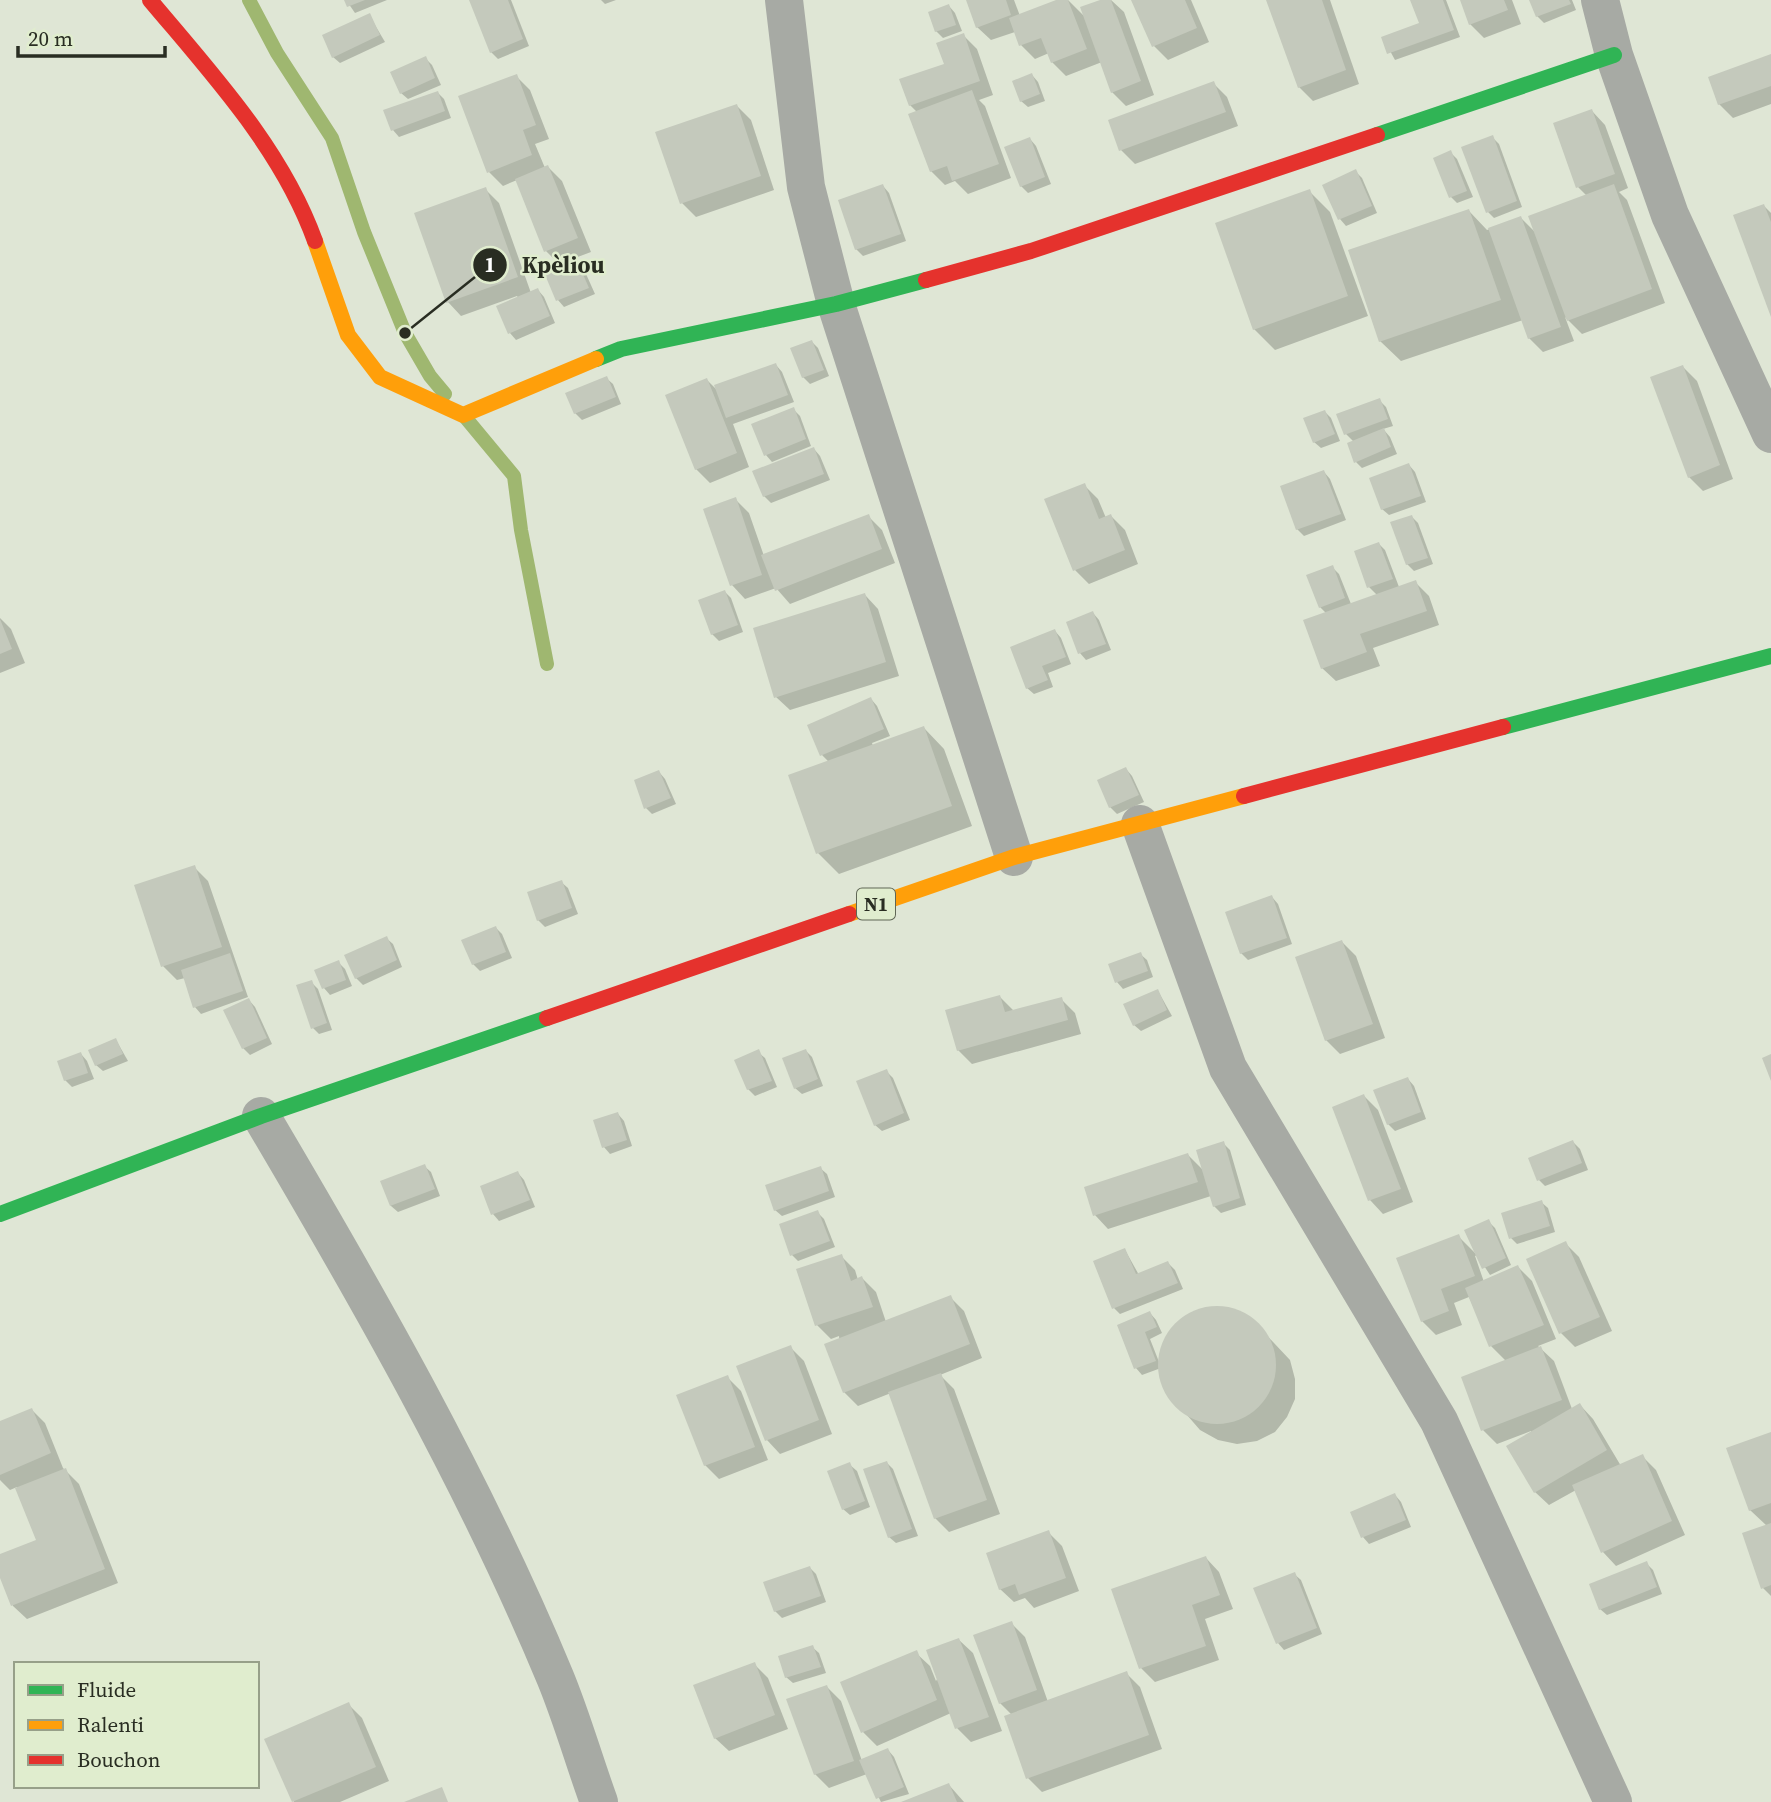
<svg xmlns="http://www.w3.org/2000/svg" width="1771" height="1802" font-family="'Source Serif 4',serif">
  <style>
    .shadow { fill: #0003 }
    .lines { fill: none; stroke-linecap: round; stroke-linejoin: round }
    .stream { stroke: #9fb770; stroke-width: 14 }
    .building { fill: #c4c9bc }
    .street { stroke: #a7aaa4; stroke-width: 38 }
    .fast { stroke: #30b455; stroke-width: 16 }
    .slow { stroke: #ff9f0a; stroke-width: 16 }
    .jam { stroke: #e5322d; stroke-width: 16 }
    .labels { text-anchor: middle; stroke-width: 5; stroke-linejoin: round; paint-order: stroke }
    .shield { fill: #e0edce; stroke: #606756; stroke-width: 2 }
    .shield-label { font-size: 19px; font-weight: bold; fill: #292d22 }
    .leader { fill: none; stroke: #292d22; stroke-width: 2.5 }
    .callout-dot { fill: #292d22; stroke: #e0edce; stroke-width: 2.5 }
    .mark-label { font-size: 21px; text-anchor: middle; font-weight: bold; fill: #fff }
    .callout-label { font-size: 23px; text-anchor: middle; font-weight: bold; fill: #292d22; stroke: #e0edce; stroke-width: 5; stroke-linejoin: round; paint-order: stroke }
  </style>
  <rect width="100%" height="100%" fill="#dfe6d5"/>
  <g class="shadow">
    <polygon points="346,0 387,0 355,13"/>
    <polygon points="471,0 511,0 529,46 498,59 491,52"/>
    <polygon points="601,0 616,0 605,4"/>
    <polygon points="968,0 1014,0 1020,16 1068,0 1085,17 1106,0 1111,0 1124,12 1154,95 1126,106 1112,92 1102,62 1066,76 1052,62 1049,53 1035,59 1021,45 1015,32 991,40 977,27"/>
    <polygon points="1133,0 1191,0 1209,42 1168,60 1154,46"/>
    <polygon points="1268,0 1330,0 1359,84 1313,101 1299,87"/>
    <polygon points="1412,0 1446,0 1460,37 1395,60 1383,38 1421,25"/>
    <polygon points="1461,0 1512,0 1521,24 1484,38 1470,24"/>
    <polygon points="1531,0 1572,0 1576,10 1544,23 1537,16"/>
    <polygon points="949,6 955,13 962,31 943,38 936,31"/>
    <polygon points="369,15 385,42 340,63 333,57"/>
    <polygon points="963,35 977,49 993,95 979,100 985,106 1011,178 968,194 955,181 945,185 931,171 917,112 910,105 946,65"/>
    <polygon points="1771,56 1771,104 1733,118 1719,104"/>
    <polygon points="425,58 432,65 441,85 408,99 401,93"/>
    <polygon points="1032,75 1038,82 1045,101 1028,107 1021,101"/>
    <polygon points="516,76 530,90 549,139 535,144 545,168 548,167 562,181 591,252 575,258 582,265 595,294 564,307 558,300 560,265 546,251 517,180 503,186 489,172"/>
    <polygon points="1213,83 1227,97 1238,126 1135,164 1121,150 1111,121"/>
    <polygon points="438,93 444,99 451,118 399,137 393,130 386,111"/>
    <polygon points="737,106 751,120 774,190 696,217 682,203"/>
    <polygon points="1592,111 1605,125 1628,188 1619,192 1627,200 1665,303 1582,334 1565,317 1574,341 1543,352 1529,338 1523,320 1401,361 1380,341 1469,211 1487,230 1521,218 1536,233 1587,196 1578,187 1555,124"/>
    <polygon points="1492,137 1499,144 1522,207 1494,218 1488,212"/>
    <polygon points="1030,139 1036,146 1051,184 1028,193 1021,186"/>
    <polygon points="1451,153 1457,159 1473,197 1457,203 1451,197"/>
    <polygon points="1355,171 1362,178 1377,213 1346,226 1340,219 1324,185"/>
    <polygon points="883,186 889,193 906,241 863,256 856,249"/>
    <polygon points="485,189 499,203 531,293 538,290 544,297 555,323 516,340 510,333 498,307 519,299 517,296 461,316 448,302"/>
    <polygon points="1309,191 1330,212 1368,316 1275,350 1254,329"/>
    <polygon points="1764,206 1771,213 1771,313"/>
    <polygon points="812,342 818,348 829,376 810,384 803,377"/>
    <polygon points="776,365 782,372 794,402 733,424 749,467 710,483 696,469 707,380 719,392"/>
    <polygon points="1683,367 1697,381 1733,479 1703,491 1689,477"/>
    <polygon points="606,378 613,384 621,404 582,420 575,413"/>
    <polygon points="1379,400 1386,407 1393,426 1383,429 1390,437 1397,454 1362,468 1356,462 1354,442 1346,434"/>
    <polygon points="793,409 800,416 811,446 772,462 766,455"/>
    <polygon points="1325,412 1331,418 1340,441 1321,448 1314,442"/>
    <polygon points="814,449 820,456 830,480 771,503 764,496"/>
    <polygon points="1409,465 1415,472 1426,502 1389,515 1382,509"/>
    <polygon points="1324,472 1330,479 1346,520 1304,536 1297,529"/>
    <polygon points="1084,485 1098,499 1106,518 1111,516 1125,530 1138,564 1089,584 1075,570"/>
    <polygon points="735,499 749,513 764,556 868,516 882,530 895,563 790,604 776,588 745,599 732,585"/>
    <polygon points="1412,517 1418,523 1433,564 1414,571 1407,564"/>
    <polygon points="1379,544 1385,550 1399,587 1415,582 1429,596 1439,625 1373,648 1380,666 1336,681 1322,668 1326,613 1320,607 1332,567 1339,574 1351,604 1377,595 1369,587"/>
    <polygon points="725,592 731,598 743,632 719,641 712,634"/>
    <polygon points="865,595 878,609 899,676 790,710 776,697"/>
    <polygon points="1093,613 1099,620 1111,650 1086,660 1080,653"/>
    <polygon points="0,618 11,629 25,663 0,673"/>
    <polygon points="1055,631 1061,638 1071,664 1048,673 1053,687 1034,694 1027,688"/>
    <polygon points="871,699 877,706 890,736 872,743 873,746 924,728 944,749 972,826 839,874 818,853 791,776 829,762 822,755 809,726"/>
    <polygon points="1126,769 1132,776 1144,802 1117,814 1110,807"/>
    <polygon points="659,772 665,779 676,804 652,814 646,808"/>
    <polygon points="194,867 208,881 248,997 201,1014 195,1007 185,978 177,980 163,966"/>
    <polygon points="561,882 568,888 578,914 545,927 538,920"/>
    <polygon points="1272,897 1278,904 1292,944 1248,960 1241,953"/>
    <polygon points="496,928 502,934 512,958 480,971 473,964"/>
    <polygon points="386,938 393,944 402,967 363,985 356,978"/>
    <polygon points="1342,942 1356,956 1385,1038 1340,1054 1326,1040"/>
    <polygon points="1140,954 1147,960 1153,977 1123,989 1117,982"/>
    <polygon points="338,962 345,969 352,986 330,995 324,988"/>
    <polygon points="311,982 318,989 332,1030 319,1034 313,1028"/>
    <polygon points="1158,991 1172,1016 1141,1031 1134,1025"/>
    <polygon points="1000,997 1014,1011 1061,999 1075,1013 1081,1034 972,1064 958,1050"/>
    <polygon points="248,999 255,1007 272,1044 250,1055 243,1048"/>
    <polygon points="116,1040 128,1061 103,1071 96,1065"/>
    <polygon points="806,1051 812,1057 823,1086 802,1094 795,1088"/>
    <polygon points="758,1052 765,1058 777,1087 755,1096 748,1089"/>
    <polygon points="81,1054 87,1061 94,1079 72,1087 65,1080"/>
    <polygon points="886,1071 893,1078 910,1120 882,1131 875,1125"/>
    <polygon points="1408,1079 1414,1086 1426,1119 1395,1131 1388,1124"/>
    <polygon points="1364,1096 1378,1110 1413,1202 1383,1214 1370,1200"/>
    <polygon points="618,1114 624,1121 632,1146 610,1154 604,1147"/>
    <polygon points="1573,1142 1580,1149 1588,1170 1545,1186 1539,1180"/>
    <polygon points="1223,1143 1230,1150 1246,1205 1221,1213 1214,1206 1211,1196 1108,1229 1095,1215 1188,1155 1204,1171"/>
    <polygon points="424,1166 431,1172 440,1196 398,1212 391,1206 382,1182"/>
    <polygon points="820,1168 827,1174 835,1197 782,1216 775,1210"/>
    <polygon points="518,1173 524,1180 535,1207 499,1221 493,1214"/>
    <polygon points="1541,1202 1548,1208 1555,1232 1517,1244 1511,1238"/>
    <polygon points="817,1212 824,1219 835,1247 798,1261 792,1255"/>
    <polygon points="1488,1221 1495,1228 1511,1265 1490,1275 1477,1255 1475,1256 1484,1282 1518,1267 1532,1281 1556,1339 1538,1346 1554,1361 1572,1409 1580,1405 1593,1419 1621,1466 1642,1456 1656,1470 1685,1535 1616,1566 1603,1552 1576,1490 1549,1505 1535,1492 1531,1431 1497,1444 1483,1430 1506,1361 1491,1346 1469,1297 1454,1303 1462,1325 1436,1335 1422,1321 1458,1236 1477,1255"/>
    <polygon points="1565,1243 1579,1257 1612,1331 1575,1347 1561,1333"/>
    <polygon points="1125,1250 1139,1275 1168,1263 1175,1270 1183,1289 1120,1314 1114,1308"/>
    <polygon points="841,1256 855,1270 858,1280 862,1278 876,1292 886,1322 950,1297 964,1311 982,1358 940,1375 954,1389 1000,1514 949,1532 935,1518 891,1393 858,1406 844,1392 839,1336 831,1339 817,1325"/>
    <polygon points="1219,1307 1238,1311 1255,1323 1290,1360 1295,1379 1295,1399 1287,1417 1275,1432 1257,1441 1237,1444 1218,1440 1200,1430 1167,1392 1161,1368 1142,1375 1136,1368 1120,1326 1150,1313 1156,1320 1162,1333 1150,1339 1161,1367 1161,1353 1168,1334 1182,1319 1199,1310"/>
    <polygon points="790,1347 804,1361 832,1434 780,1454 767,1440"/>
    <polygon points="727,1377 741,1391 768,1460 719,1479 705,1465"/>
    <polygon points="32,1410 45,1423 63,1468 79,1484 118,1583 27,1619 13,1606 0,1574 0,1556 38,1541 17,1487 10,1490 0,1480 0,1423"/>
    <polygon points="1771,1433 1771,1596 1763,1588 1767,1526 1750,1510"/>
    <polygon points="887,1463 893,1469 918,1536 896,1543 889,1537"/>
    <polygon points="850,1465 857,1471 870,1507 850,1515 843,1509"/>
    <polygon points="1395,1495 1401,1502 1411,1527 1369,1544 1363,1537"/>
    <polygon points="1048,1532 1062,1546 1079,1591 1034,1608 1025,1598 1014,1602 1000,1589"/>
    <polygon points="1206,1558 1219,1572 1233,1609 1205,1619 1219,1660 1155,1682 1141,1668"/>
    <polygon points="1646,1563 1653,1570 1662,1594 1607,1615 1600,1609"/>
    <polygon points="810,1568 816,1574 826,1602 782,1618 775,1611"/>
    <polygon points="1294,1574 1301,1580 1322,1634 1284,1650 1278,1643"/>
    <polygon points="1011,1623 1025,1637 1048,1702 1126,1673 1140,1687 1162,1749 1042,1792 1028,1778 1012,1715 1000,1703"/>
    <polygon points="959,1640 973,1653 1002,1731 971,1742 957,1728 951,1713 877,1746 863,1732 916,1653 930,1666 936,1681"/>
    <polygon points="812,1647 819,1653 826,1673 793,1683 786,1677"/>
    <polygon points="754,1664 768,1678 788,1729 729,1751 715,1738"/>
    <polygon points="827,1687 841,1701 862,1761 888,1750 894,1757 909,1794 881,1802 867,1774 829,1788 815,1774"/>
    <polygon points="348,1704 362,1718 389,1781 340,1802 294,1802 267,1740"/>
    <polygon points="949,1785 964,1802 905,1802"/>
  </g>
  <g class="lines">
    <g class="stream">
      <polyline points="249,0 277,53 332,138 364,232 405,333 430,376 445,394"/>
      <polyline points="465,417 514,476 521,530 547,664"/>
    </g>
  </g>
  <g class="building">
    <polygon points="344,0 365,0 347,7"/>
    <polygon points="469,0 508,0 523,39 490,53"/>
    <polygon points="966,0 1006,0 1011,15 976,28"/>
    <polygon points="1056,0 1068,0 1087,49 1051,63 1041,38 1019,46 1009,18"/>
    <polygon points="1100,0 1111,0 1141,81 1111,93 1080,7"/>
    <polygon points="1131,0 1185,0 1197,28 1152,47"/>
    <polygon points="1266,0 1322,0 1346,70 1298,88"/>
    <polygon points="1410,0 1443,0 1454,30 1387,54 1381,37 1419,23"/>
    <polygon points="1460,0 1504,0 1508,10 1469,25"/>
    <polygon points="1529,0 1569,0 1571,4 1536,17"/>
    <polygon points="949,4 956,25 935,32 928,12"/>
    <polygon points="370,13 380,35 332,58 322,35"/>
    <polygon points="964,33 980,81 909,106 899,79 944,64 936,43"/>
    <polygon points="1771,54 1771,86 1718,105 1708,77"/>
    <polygon points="426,56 435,78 400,94 390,72"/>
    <polygon points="1032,73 1040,94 1020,102 1012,81"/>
    <polygon points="517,74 536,125 523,130 532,155 487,173 458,96"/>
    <polygon points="1214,81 1226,112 1119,151 1108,120"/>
    <polygon points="972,90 999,164 952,181 947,166 930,172 908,114"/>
    <polygon points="438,91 445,111 391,131 383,110"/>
    <polygon points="737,104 761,176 680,204 655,132"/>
    <polygon points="1592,109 1615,174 1576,188 1553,123"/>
    <polygon points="1493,135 1517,201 1486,213 1461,147"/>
    <polygon points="1030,137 1045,177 1020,187 1004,147"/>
    <polygon points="1451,150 1467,191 1449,198 1433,158"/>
    <polygon points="548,165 578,238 544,252 515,179"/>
    <polygon points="1356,169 1372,206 1338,220 1322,185"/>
    <polygon points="883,184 901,234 855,250 838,200"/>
    <polygon points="1614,184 1652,289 1567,321 1528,216"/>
    <polygon points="486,187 518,277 446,303 414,213"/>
    <polygon points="1310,189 1348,296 1253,330 1215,223"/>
    <polygon points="1764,204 1771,222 1771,317 1733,215"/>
    <polygon points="1469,209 1501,300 1379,342 1348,250"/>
    <polygon points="1521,216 1561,327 1528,339 1488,228"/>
    <polygon points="575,256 589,288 556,301 543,270"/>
    <polygon points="538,288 550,316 508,334 496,306"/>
    <polygon points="812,340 824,370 802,378 790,348"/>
    <polygon points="776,363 788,395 726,418 714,385"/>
    <polygon points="1683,365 1720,465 1688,478 1650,377"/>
    <polygon points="607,376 616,397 574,414 565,393"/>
    <polygon points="707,378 737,453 695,470 665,395"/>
    <polygon points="1380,398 1388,419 1344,435 1336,414"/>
    <polygon points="794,407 806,439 764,456 751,424"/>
    <polygon points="1325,410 1335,434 1313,443 1303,418"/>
    <polygon points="1384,428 1391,447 1354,463 1347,443"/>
    <polygon points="814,447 824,474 763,497 752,471"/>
    <polygon points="1409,463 1421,496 1381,510 1369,478"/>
    <polygon points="1324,470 1341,514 1296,530 1280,486"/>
    <polygon points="1085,483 1099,519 1111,514 1125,550 1073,571 1044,499"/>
    <polygon points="736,497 762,575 730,586 703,509"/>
    <polygon points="869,514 882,549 775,591 761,555"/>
    <polygon points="1412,515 1428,558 1406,565 1390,522"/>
    <polygon points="1379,542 1393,579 1367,588 1354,551"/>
    <polygon points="1333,565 1345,598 1319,608 1306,575"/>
    <polygon points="1416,580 1427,611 1360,634 1367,652 1321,669 1303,620"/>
    <polygon points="725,590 738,625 711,635 698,600"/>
    <polygon points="865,593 886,662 774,698 753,628"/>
    <polygon points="1093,611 1106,644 1078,654 1066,622"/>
    <polygon points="0,619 12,649 0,654"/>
    <polygon points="1055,629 1066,657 1042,666 1048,680 1026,689 1010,647"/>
    <polygon points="871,697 884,729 820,756 807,725"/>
    <polygon points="924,726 952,806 816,854 788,775"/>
    <polygon points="1126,767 1139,795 1109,808 1097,780"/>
    <polygon points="659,770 671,798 644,809 634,780"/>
    <polygon points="195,865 222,947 161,967 134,885"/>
    <polygon points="562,880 572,908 537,921 527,892"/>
    <polygon points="1272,895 1287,938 1240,954 1225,912"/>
    <polygon points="496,926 506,952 472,965 461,940"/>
    <polygon points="387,936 397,960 355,979 344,955"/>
    <polygon points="1342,940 1373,1024 1325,1041 1295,957"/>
    <polygon points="1141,952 1148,971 1115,983 1108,964"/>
    <polygon points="230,953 243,991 193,1008 181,970"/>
    <polygon points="339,960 346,980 322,989 314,970"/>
    <polygon points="312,980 327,1023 311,1029 296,985"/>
    <polygon points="1158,989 1167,1010 1133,1026 1123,1004"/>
    <polygon points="1000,995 1005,1012 1062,997 1068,1020 957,1051 945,1010"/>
    <polygon points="249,998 267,1038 242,1049 223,1010"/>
    <polygon points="116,1038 123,1054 95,1066 88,1050"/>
    <polygon points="759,1049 772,1081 747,1090 734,1060"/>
    <polygon points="806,1049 818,1079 794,1089 782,1058"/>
    <polygon points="81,1052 88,1073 64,1081 57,1061"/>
    <polygon points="1771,1054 1771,1081 1762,1058"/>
    <polygon points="887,1069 904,1113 874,1126 856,1081"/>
    <polygon points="1408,1077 1421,1112 1387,1125 1373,1090"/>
    <polygon points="1364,1094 1401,1189 1368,1201 1332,1107"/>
    <polygon points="618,1112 627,1140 602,1148 593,1120"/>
    <polygon points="1573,1140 1582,1163 1537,1181 1528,1158"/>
    <polygon points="1224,1141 1240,1198 1213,1207 1196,1150"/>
    <polygon points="1188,1153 1198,1182 1093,1216 1084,1187"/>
    <polygon points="425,1164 435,1189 390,1206 380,1181"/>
    <polygon points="821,1166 829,1191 774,1211 765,1185"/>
    <polygon points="518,1171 530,1200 491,1215 480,1186"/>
    <polygon points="1542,1200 1550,1226 1509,1239 1501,1213"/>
    <polygon points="818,1210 830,1241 790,1256 779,1224"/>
    <polygon points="1489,1219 1506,1258 1482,1269 1464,1230"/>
    <polygon points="1459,1234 1475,1276 1441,1289 1449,1311 1421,1322 1396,1258"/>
    <polygon points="1566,1241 1600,1317 1559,1334 1526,1259"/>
    <polygon points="1125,1248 1136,1274 1168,1261 1178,1283 1112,1309 1093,1261"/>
    <polygon points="842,1254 851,1281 862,1276 873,1307 815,1326 796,1269"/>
    <polygon points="1518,1265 1544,1325 1489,1347 1465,1288"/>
    <polygon points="951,1295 970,1344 843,1393 824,1344"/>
    <circle cx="1217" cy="1365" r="59"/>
    <polygon points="1150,1311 1157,1327 1145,1332 1156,1361 1134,1369 1117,1325"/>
    <polygon points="791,1345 819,1420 765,1441 736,1366"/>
    <polygon points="1541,1346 1562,1400 1481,1431 1461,1377"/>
    <polygon points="941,1373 987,1500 934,1519 888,1392"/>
    <polygon points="728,1375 755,1447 704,1466 676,1395"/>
    <polygon points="1580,1403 1607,1450 1534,1493 1506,1446"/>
    <polygon points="32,1408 51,1453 0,1475 0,1421"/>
    <polygon points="1771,1432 1771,1503 1749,1511 1726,1448"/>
    <polygon points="1643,1454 1672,1521 1601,1553 1572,1485"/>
    <polygon points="887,1461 912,1529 888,1538 863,1469"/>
    <polygon points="850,1462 865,1501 842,1510 827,1471"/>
    <polygon points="66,1468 105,1569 11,1606 0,1578 0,1554 36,1540 15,1488"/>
    <polygon points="1395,1493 1406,1520 1361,1538 1350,1512"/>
    <polygon points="1771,1523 1771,1585 1761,1589 1742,1533"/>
    <polygon points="1049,1530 1066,1578 1019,1595 1015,1584 999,1590 986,1553"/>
    <polygon points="1206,1556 1220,1595 1192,1605 1206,1646 1139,1669 1111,1589"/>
    <polygon points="1647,1561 1657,1587 1599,1610 1589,1584"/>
    <polygon points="810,1566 821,1596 774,1612 763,1582"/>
    <polygon points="1295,1572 1317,1628 1276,1644 1253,1588"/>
    <polygon points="1012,1621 1037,1690 999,1704 973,1635"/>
    <polygon points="959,1638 989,1717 955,1729 926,1650"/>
    <polygon points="813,1645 821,1667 785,1678 778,1656"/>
    <polygon points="917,1650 937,1700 861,1733 840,1682"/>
    <polygon points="755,1662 775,1715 714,1739 693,1685"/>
    <polygon points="1127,1671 1149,1735 1026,1779 1004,1716"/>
    <polygon points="827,1685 854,1761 814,1775 786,1699"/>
    <polygon points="349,1702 376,1767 292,1802 264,1739"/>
    <polygon points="888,1748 904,1787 876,1799 859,1760"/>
    <polygon points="949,1783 957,1802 901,1802"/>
    <polygon points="442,1787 448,1802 404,1802"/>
  </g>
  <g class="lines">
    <g class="street">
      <polyline points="784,0 806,187 836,304 1014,857"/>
      <polyline points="1600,0 1614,55 1670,215 1771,434"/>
      <polyline points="1140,824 1228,1068 1439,1421 1613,1802"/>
      <path d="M261,1116C368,1297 474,1482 555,1677C572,1718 584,1761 599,1802"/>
    </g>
    <g class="fast">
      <polyline points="1377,135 1614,55"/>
      <polyline points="596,359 621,349 836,304 926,280"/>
      <polyline points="1503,727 1771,656"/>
      <polyline points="0,1214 261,1116 547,1018"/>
    </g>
    <g class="slow">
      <polyline points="315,241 348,335 380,377 463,415 596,359"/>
      <polyline points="849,914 1014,857 1244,796"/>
    </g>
    <g class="jam">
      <path d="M150,0C212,74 282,149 315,241"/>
      <polyline points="926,280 1031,251 1377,135"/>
      <polyline points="1244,796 1503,727"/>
      <polyline points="547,1018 849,914"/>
    </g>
  </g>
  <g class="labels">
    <rect class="shield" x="857" y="888.5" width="38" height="31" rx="5"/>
    <g class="shield-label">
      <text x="876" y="911">N1</text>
    </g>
  </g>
  <path class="leader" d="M405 333L490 265"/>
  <g class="callout-dot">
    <circle cx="405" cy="333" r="7"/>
    <circle cx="490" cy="265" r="18"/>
  </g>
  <g class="mark-label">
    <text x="490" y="272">1</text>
  </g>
  <g class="callout-label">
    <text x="563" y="273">Kpèliou</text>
  </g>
  <rect x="14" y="1662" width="245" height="126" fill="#e0edce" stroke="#97a089" stroke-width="2"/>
  <rect x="28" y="1685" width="35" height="10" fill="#30b455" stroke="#97a089" stroke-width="2"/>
  <text x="77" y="1697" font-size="21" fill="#292d22">Fluide</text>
  <rect x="28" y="1720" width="35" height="10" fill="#ff9f0a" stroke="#97a089" stroke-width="2"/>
  <text x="77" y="1732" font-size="21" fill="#292d22">Ralenti</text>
  <rect x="28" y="1755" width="35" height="10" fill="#e5322d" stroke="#97a089" stroke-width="2"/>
  <text x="77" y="1767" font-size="21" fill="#292d22">Bouchon</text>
  <path d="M18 46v10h147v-10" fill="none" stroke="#292d22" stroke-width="3.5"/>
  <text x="28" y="46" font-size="21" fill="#292d22" stroke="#e0edce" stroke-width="5" paint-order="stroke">20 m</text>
</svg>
